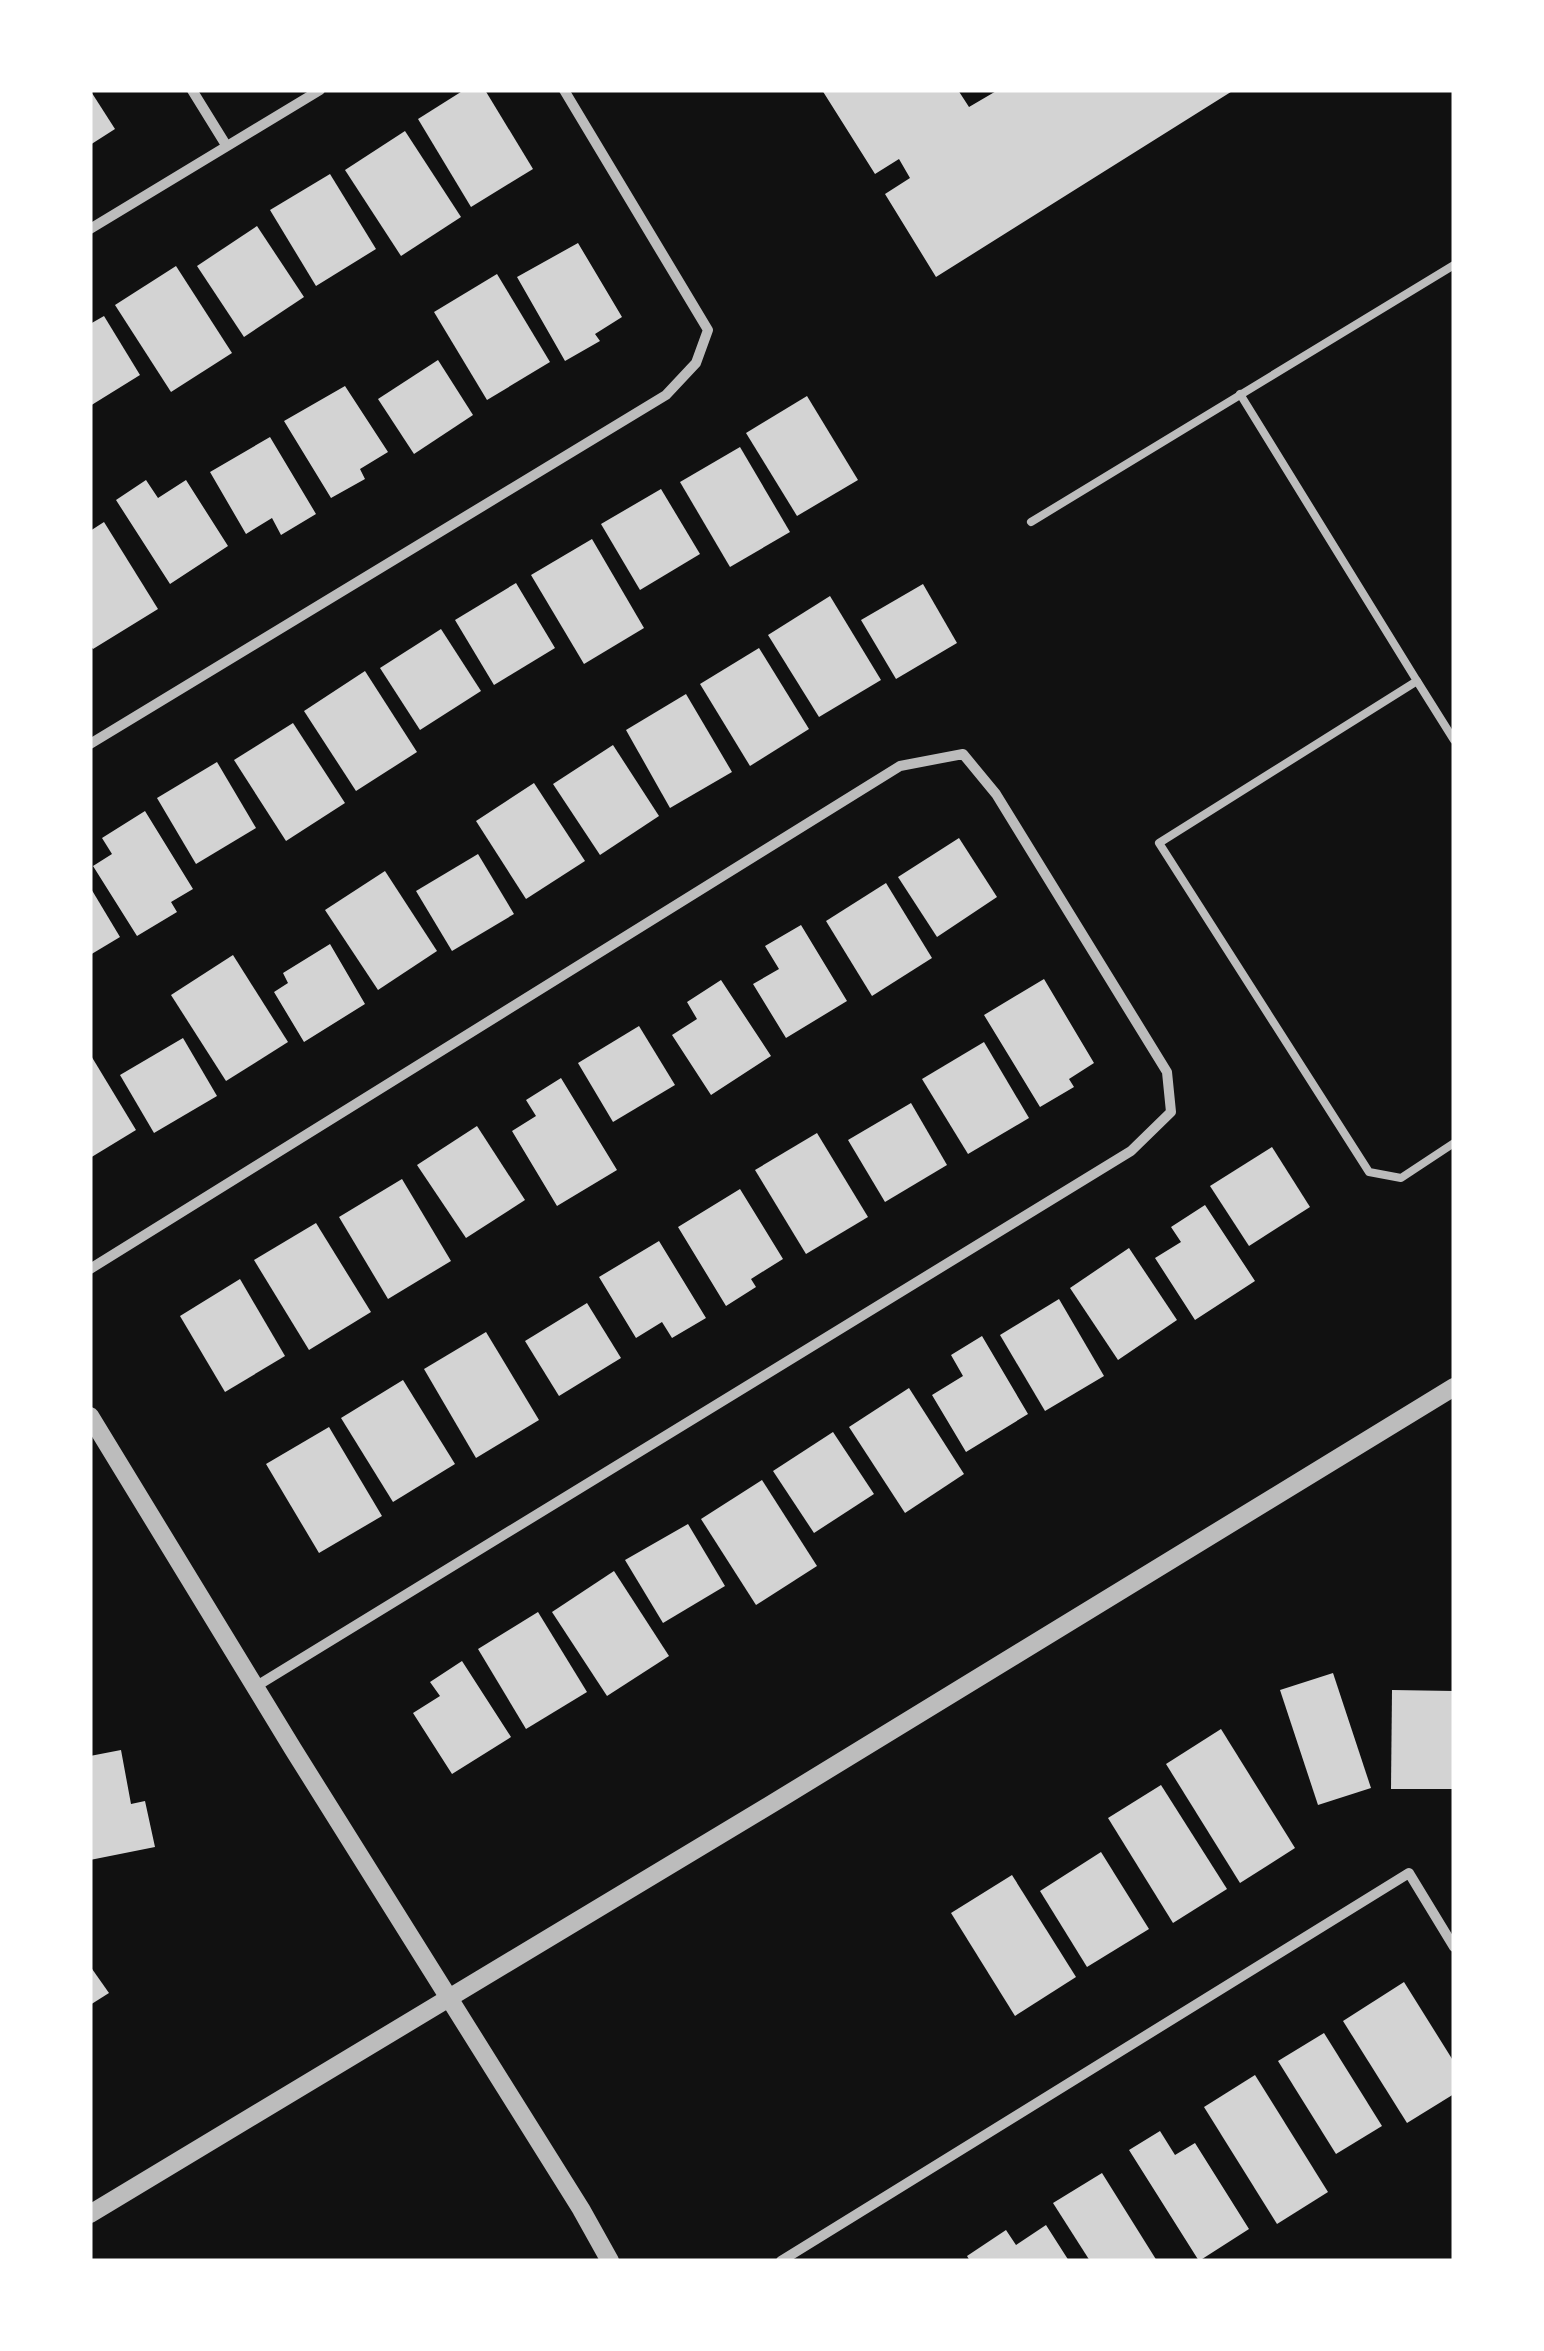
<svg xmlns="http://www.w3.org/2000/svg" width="1544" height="2351" font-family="'Fira Sans Condensed',sans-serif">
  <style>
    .building { fill: #d3d3d3 }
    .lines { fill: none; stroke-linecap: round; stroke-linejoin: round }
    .service { stroke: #bcbcbc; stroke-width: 8 }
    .minor { stroke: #bcbcbc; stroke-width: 10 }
    .tertiary { stroke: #bcbcbc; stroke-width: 18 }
  </style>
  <rect width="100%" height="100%" fill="#111"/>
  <g class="building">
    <polygon points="90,90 115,129 90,145"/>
    <polygon points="464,90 485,90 533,169 471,207 418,119"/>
    <polygon points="822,90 958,90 969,107 998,90 1234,90 936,277 885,194 910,178 899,159 875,174"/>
    <polygon points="405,131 461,217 401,256 345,170"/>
    <polygon points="330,174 376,249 316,286 270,210"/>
    <polygon points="257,226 304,297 244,337 197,266"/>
    <polygon points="578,243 622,317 595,334 600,341 565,361 517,277"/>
    <polygon points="176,266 232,353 171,392 115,305"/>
    <polygon points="497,274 550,362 487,400 434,312"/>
    <polygon points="104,316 140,375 90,406 90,324"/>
    <polygon points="438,360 473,415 414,454 378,399"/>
    <polygon points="345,386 388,452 360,469 365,479 331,498 284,421"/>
    <polygon points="807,396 858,480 797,516 746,433"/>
    <polygon points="270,437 316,514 281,535 272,518 246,534 210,472"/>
    <polygon points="740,447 790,532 730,567 680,482"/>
    <polygon points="146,480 158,498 186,480 228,546 170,584 116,500"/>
    <polygon points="661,489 700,554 640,590 601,524"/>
    <polygon points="104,522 158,609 93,649 90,645 90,531"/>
    <polygon points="592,539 644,628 584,664 531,575"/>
    <polygon points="516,583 555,648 494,685 455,620"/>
    <polygon points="923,584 957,643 896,679 861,620"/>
    <polygon points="830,596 881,680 819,717 768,635"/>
    <polygon points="441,629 481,691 420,730 380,668"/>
    <polygon points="759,648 809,729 750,766 700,684"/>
    <polygon points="365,671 417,752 356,791 304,711"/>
    <polygon points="686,694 732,772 670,808 626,730"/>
    <polygon points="293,723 345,803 286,841 234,760"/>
    <polygon points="613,745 659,816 600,855 553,784"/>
    <polygon points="217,762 256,828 196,864 157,798"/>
    <polygon points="534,783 585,861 526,899 476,821"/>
    <polygon points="145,811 193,889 171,902 177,912 137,936 93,866 112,854 102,838"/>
    <polygon points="959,838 997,897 937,937 898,877"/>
    <polygon points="478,854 514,914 452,951 416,891"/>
    <polygon points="385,871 437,951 378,990 325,910"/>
    <polygon points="886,883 932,958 872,996 826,921"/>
    <polygon points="90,887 120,937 90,955"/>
    <polygon points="801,925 847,1001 786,1038 753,984 779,969 765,946"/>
    <polygon points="330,944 365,1004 304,1042 274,992 288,983 283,973"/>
    <polygon points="233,955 288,1042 226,1081 171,995"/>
    <polygon points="1044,979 1094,1063 1069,1079 1074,1087 1040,1107 984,1015"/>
    <polygon points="721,980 771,1056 711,1095 672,1035 697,1019 687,1002"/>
    <polygon points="639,1026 675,1085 613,1122 578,1063"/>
    <polygon points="183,1038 217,1096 154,1133 120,1075"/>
    <polygon points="984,1042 1029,1118 968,1154 922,1079"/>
    <polygon points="90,1054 136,1130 90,1158"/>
    <polygon points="561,1078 617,1170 557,1206 512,1131 536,1116 526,1100"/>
    <polygon points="911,1103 947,1165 885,1202 848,1140"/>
    <polygon points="477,1126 525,1200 466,1238 417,1165"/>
    <polygon points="817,1133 868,1217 806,1254 755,1170"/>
    <polygon points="1272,1147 1310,1207 1249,1246 1210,1186"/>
    <polygon points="402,1179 451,1261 388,1299 339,1217"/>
    <polygon points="740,1189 783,1259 751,1279 756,1287 726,1306 678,1227"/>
    <polygon points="1205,1205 1255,1281 1195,1320 1155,1258 1181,1242 1171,1227"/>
    <polygon points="316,1223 371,1312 309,1350 254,1260"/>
    <polygon points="659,1241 706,1318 672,1338 662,1322 636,1338 599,1277"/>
    <polygon points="1129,1248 1177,1320 1118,1360 1070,1288"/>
    <polygon points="240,1279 285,1356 225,1392 180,1316"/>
    <polygon points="1059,1299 1104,1376 1045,1411 1000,1335"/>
    <polygon points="587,1303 621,1358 559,1396 525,1341"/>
    <polygon points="486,1332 539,1420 476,1458 424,1369"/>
    <polygon points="982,1336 1028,1414 966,1452 932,1395 963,1376 951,1355"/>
    <polygon points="403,1380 455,1464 393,1502 341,1418"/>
    <polygon points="909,1388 964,1474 905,1513 849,1427"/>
    <polygon points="329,1427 382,1516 319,1553 266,1464"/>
    <polygon points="833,1432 874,1494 814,1533 773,1471"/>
    <polygon points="762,1480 817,1566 756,1605 701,1519"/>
    <polygon points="688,1524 725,1586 663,1623 625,1560"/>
    <polygon points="614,1571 669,1656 607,1696 552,1612"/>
    <polygon points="538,1612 587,1692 526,1729 478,1649"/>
    <polygon points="462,1661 511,1737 452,1774 413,1713 440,1696 430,1682"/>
    <polygon points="1333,1673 1371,1788 1318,1805 1280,1690"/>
    <polygon points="1392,1690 1454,1691 1454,1789 1391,1789"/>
    <polygon points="1221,1729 1295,1848 1240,1883 1166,1764"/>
    <polygon points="121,1750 131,1804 145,1801 155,1847 90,1860 90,1756"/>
    <polygon points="1161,1785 1227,1889 1173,1923 1108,1818"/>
    <polygon points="1101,1852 1149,1929 1087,1967 1040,1891"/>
    <polygon points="1012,1875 1076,1977 1015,2016 951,1913"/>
    <polygon points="90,1966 109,1993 90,2005"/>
    <polygon points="1404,1982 1454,2062 1454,2094 1407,2123 1343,2021"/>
    <polygon points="1324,2033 1382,2126 1336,2154 1278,2061"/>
    <polygon points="1255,2075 1328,2192 1277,2224 1204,2107"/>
    <polygon points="1160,2131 1175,2155 1195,2143 1249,2229 1199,2261 1129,2150"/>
    <polygon points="1102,2173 1157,2261 1090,2261 1053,2203"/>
    <polygon points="1046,2225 1069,2261 970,2261 967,2256 1006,2230 1016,2245"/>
  </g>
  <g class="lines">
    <g class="service">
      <polyline points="1240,394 1417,681 1159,843 1369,1172 1401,1178 1454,1143"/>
      <polyline points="1031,522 1454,265"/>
      <polyline points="1417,681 1454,740"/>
    </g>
    <g class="minor">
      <polyline points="192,90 226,145"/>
      <polyline points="90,229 320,90"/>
      <polyline points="90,744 666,395 696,363 708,330 564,90"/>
      <polyline points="90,1269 900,766 963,754 996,794 1167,1072 1171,1112 1131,1151 255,1687"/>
      <polyline points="781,2261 1409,1873 1454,1947"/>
    </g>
    <g class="tertiary">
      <polyline points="90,1416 293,1749 581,2209 610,2261"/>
      <polyline points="90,2214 783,1797 1454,1387"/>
    </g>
  </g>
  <rect width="1544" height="2351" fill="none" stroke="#ffffff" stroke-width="185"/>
</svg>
